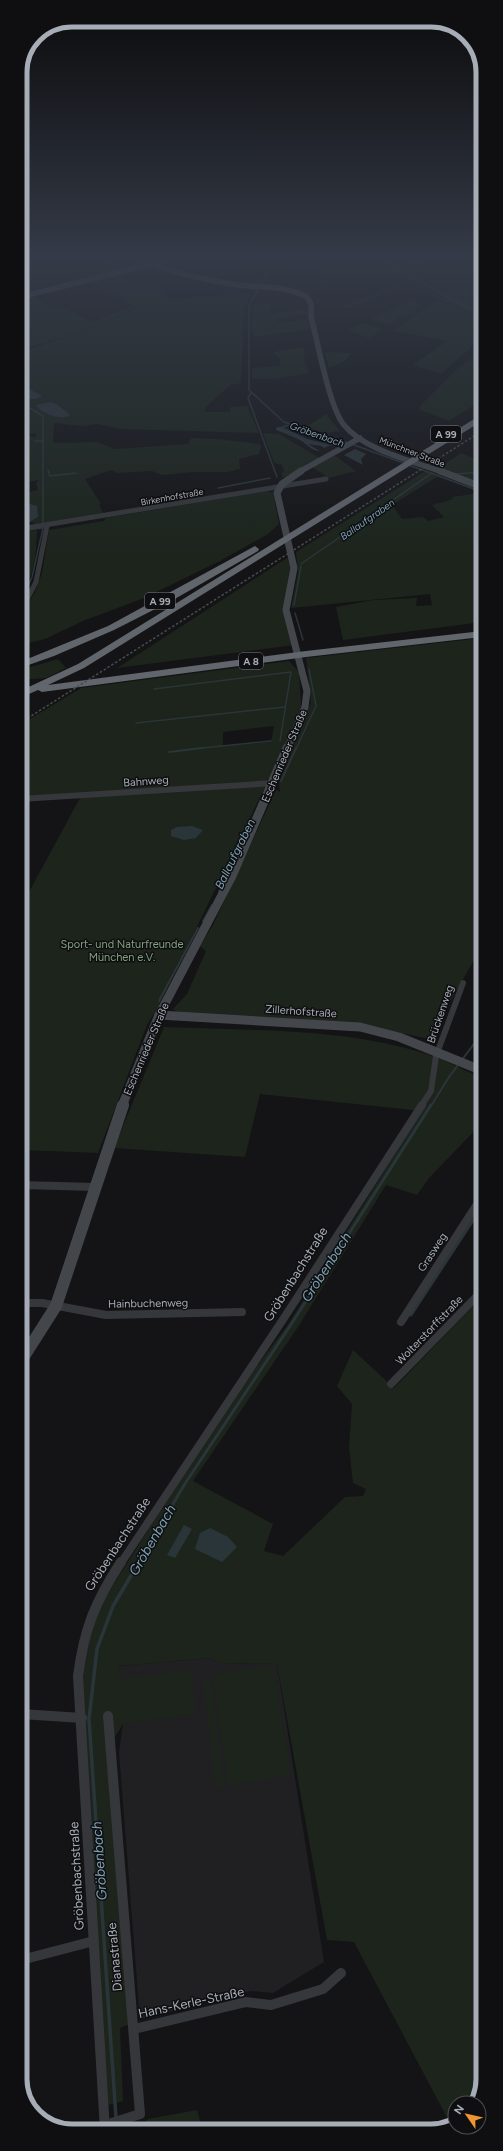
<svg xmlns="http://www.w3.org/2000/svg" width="503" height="2151" font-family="Figtree,sans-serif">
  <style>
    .built { fill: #202023 }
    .green { fill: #1c241c; fill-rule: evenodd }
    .water { fill: #2a3539 }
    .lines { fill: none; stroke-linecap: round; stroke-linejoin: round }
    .stream-far3 { stroke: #2a3539; stroke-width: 1.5 }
    .stream-far2 { stroke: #2a3539; stroke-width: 2 }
    .stream-far1 { stroke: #2a3539; stroke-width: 3 }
    .stream { stroke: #2a3539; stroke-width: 3.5 }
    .street-far4 { stroke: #35373b; stroke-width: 4 }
    .street-far3 { stroke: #35373b; stroke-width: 5 }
    .street-far2 { stroke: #35373b; stroke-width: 6 }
    .street-far1 { stroke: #35373b; stroke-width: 8 }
    .street { stroke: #35373b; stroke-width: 10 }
    .secondary-far3 { stroke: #43464b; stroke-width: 5.5 }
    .secondary-far2 { stroke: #43464b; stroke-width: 7 }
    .secondary-far1 { stroke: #43464b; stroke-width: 9 }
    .secondary { stroke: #43464b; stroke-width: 12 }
    .highway { fill: #61656c; fill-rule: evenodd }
    .rail { stroke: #484b50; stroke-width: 1.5; stroke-dasharray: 2.5 2; stroke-linecap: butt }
    .labels { text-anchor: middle; stroke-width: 3; stroke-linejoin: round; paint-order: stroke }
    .far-street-label { font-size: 9px; fill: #a6adb6; stroke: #0f0f11 }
    .far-water-label { font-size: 10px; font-style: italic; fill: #7da0b1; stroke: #0f0f11 }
    .shield { fill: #0f0f11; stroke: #797e84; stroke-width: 1 }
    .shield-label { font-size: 10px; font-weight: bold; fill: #a6adb6 }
    .street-label { font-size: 11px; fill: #a6adb6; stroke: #0f0f11 }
    .park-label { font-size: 11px; fill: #80a17d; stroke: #0f0f11 }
    .water-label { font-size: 12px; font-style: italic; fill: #7da0b1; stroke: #0f0f11 }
    .near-street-label { font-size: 13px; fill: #a6adb6; stroke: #0f0f11 }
    .near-water-label { font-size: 14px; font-style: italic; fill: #7da0b1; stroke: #0f0f11 }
    .rim { fill: none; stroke: #a6adb6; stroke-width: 5 }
  </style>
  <rect width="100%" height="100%" fill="#141416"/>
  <polygon class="built" points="210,1658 220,1663 277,1664 324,1962 273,1993 251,1991 140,2019 119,1752 123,1724 118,1666"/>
  <g class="green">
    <polygon points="29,256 108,256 104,258 120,270 20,292 20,258"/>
    <path d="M297,256H388L398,263H406L426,256H482V337L441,374L413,365L447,341L394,331C409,320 422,310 439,301L468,312C461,305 451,305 442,301C431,296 430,293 416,290L420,286L401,285L351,308L342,309L343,306L359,301L400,282L402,274L374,285L349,276L321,291L318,261H298Z"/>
    <path d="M117,275L129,280L160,285L169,300L252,292L244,308L241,383L230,385L206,407L204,412H230V407L247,406L259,433L122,429L97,424L83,426L54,423L53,443L97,442L115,449L188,444L191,438C214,438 237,441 260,444L261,447L259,454L239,459L240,469L228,472H192L162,475L152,471L118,473L111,470L85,479L101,504L99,505L103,513L36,524L30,522L38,517L30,504L20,505V494L38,490L36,483L39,480L20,483V449L27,447L21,440L28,436L35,437L36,433L20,436V395L32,399L41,396L20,386V352L76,334L138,308L135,306L136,308L75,334L20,350V298L30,295L55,309L62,307L92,322L134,306L92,282Z"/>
    <polygon points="410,301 419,303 414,312 400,317 388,325 370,319"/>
    <polygon points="254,303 272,304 269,314 307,309 307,314 277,319 279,323 307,319 310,329 254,337 251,327"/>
    <polygon points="362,323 383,329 369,338 348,330"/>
    <polygon points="302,347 305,351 304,360 309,373 274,379 252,379 252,368 280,366 280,359 273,352"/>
    <polygon points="331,352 352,353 345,361 329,368 325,353"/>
    <polygon points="473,358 482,360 482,400 449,421 421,410 419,407 456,370"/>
    <polygon points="326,414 340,431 326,433 306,427"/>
    <polygon points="263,433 279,434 321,459 283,478 281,473 284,472 282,465 274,463"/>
    <polygon points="461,453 482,462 482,622 343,640 336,607 373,600 417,598 416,606 432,605 430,594 291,608 298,572 296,552 427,470 440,475 392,505 402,519 423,517 428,521 444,517 432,505 453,499 452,497 480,493 435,471"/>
    <polygon points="334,455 356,471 329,478 312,467"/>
    <polygon points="267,491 273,493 279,524 268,534 220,561 144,598 83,621 45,639 20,645 20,618 35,592 42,573 49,530 104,521 106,518"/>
    <path d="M37,530C36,557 35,573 20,597V532Z"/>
    <polygon points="290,556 291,569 286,610 294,645 117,668"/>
    <polygon points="482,638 482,946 446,1009 434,1040 358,1024 180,1014 173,1009 187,994 206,951 200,946 213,925 276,790 280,792 279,782 311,702 306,658"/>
    <polygon points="58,659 66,668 46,678 20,680 20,670"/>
    <path d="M289,661L299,672L301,706L272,777L265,781L20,797V725L81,688ZM274,726L271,742L223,746V732Z"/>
    <polygon points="262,784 265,787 157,1009 147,1025 98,1153 21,1150 20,892 29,892 81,796"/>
    <path d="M164,1027C255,1031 351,1027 438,1058C453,1064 468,1072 483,1079V1122L429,1178L417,1195L386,1185L298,1327L193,1481L273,1524L264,1551L283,1556L345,1497L363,1496L366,1489L353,1483L349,1447L352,1404L337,1386L353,1350L394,1388L483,1296V2079L474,2103H455V2122L451,2125L354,1942L327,1940L277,1664L220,1663L210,1658L118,1666L121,1679L192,1670L196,1714L123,1724L108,1748L129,2024L120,2028L123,2101L108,2105L82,1677L84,1662L98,1609L199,1450L232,1400L289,1323L422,1111L260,1094L245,1157L114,1148Z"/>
    <polygon points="273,1665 291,1775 228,1785 213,1674"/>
    <polygon points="211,1679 224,1787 216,1788 203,1680"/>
    <polygon points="197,2110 203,2131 138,2131 148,2119"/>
  </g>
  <g class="water">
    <path d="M20,386H24L42,396C35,401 27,399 20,395Z"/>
    <path d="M51,402L58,405L70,415C61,421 41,414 36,405Z"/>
    <path d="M278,427H282L307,439L331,445L324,448L321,446L308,444L320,451C313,451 308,446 303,442C298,438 283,433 276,430V428Z"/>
    <polygon points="355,449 366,454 361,459 363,465 344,455"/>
    <polygon points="30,504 37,506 38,517 30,522 20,524 20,505"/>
    <polygon points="192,826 203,830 196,838 184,840 171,836 171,830 177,827"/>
    <polygon points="184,1525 192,1529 175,1558 167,1555"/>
    <polygon points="210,1528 228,1537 237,1547 222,1562 195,1549 200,1533"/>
  </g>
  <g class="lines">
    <g class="stream-far3">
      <polyline points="269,256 270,267 249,306 249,390 284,422 357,446 482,492"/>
      <polyline points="383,259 447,297 482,314"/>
      <polyline points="251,393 248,398 277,477"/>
      <polyline points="20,402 43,416"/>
      <polyline points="43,418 43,524"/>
      <polyline points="282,427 289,425"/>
      <polyline points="35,441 43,441"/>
      <polyline points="331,445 344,442"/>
      <polyline points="48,470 50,476 76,473"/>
      <polyline points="455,474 482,472"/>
      <polyline points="218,488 270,478"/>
      <polyline points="20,531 43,528 32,577 20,604"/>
      <polyline points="301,564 432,473"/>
      <polyline points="294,605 301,566"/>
      <polyline points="295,613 303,640"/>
      <polyline points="154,689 291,672 280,741"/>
      <polyline points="136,723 285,707"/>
      <polyline points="193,749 271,741"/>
      <polyline points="296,749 316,706 309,669"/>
    </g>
    <g class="stream-far2">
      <polyline points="169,752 202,748"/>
      <polyline points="281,781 296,748"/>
      <polyline points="219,892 239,848"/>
      <polyline points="203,921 212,905"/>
      <polyline points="159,1001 198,928"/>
      <polyline points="431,1106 449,1077 483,1032"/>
    </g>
    <g class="stream-far1">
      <polyline points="411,1315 483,1205"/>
      <polyline points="138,1563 186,1482 292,1323 431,1105"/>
    </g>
    <polyline class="stream" points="116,2118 89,1719 97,1649 113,1606 139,1562"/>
    <polyline class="street-far4" points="153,264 188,256"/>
    <g class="street-far3">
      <polyline points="20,529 326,479"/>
      <polyline points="20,613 36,582 47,526"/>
    </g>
    <g class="street-far2">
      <polyline points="20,799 274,783"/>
      <polyline points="421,1106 431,1091 436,1056 463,983"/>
    </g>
    <g class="street-far1">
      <polyline points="21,1185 96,1187"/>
      <polyline points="21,1303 42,1303 106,1315 242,1312"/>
      <polyline points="401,1322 483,1195"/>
      <polyline points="391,1384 483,1290"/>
      <polyline points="121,1563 284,1318 422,1105"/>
    </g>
    <g class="street">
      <polyline points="21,1714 82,1718"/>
      <polyline points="21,1960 94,1941"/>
      <polyline points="134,2029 246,2002 271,2005 323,1989 341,1973"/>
      <polyline points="87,2131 140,2114 108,1716"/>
      <path d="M105,2131L78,1676C84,1629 95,1602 121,1562"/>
    </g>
    <g class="secondary-far3">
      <path d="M132,256C166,271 202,280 238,285C261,288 286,285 307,297L311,304V317C318,342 329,407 344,425C364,450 413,461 442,472"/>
      <polyline points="20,297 152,264"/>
      <polyline points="299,472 360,438"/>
    </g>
    <g class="secondary-far2">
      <polyline points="440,471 482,487"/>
      <polyline points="287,749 305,707 307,691 286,610 294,568 277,493 282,484 301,471"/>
    </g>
    <g class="secondary-far1">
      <polyline points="159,1015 360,1027 399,1037 483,1071"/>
      <polyline points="122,1106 159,1015 232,876 287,748"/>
    </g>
    <polyline class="secondary" points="21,1361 56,1306 123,1105"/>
    <g class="highway">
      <polygon points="479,416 482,416 482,421 84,668 48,685 306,651 482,631 482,637 306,657 42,692 38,690 20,698 20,691 78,664"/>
      <polygon points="255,546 259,549 258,551 173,600 114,630 54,656 20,668 20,662 108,626"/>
    </g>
    <polyline class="rail" points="20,723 482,431"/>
  </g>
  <linearGradient id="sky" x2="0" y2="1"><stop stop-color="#0b0b0c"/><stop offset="0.46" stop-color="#343a47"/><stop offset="1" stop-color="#343a47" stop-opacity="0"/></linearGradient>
  <rect width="503" height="557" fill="url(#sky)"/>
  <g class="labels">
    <g class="far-street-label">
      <text transform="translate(412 452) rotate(21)" y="3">Münchner Straße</text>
      <text transform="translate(172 497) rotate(-10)" y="3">Birkenhofstraße</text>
    </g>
    <g class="far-water-label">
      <text transform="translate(317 434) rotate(19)" y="4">Gröbenbach</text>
      <text transform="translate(367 519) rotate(-35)" y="4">Ballaufgraben</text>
    </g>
    <g class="shield">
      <rect x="431" y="426" width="30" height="16" rx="3"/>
      <rect x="145" y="593" width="30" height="16" rx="3"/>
      <rect x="239" y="653" width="24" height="16" rx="3"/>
    </g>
    <g class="shield-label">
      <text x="446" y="438">A 99</text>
      <text x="160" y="605">A 99</text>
      <text x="251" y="665">A 8</text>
    </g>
    <g class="street-label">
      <text transform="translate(284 756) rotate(-67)" y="4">Eschenrieder Straße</text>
      <text transform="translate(146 781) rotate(-4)" y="4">Bahnweg</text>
      <text transform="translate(301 1011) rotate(4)" y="4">Zillerhofstraße</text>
      <text transform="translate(440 1014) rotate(-71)" y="4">Brückenweg</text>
      <text transform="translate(146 1049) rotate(-67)" y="4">Eschenrieder Straße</text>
      <text transform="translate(432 1252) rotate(-57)" y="4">Grasweg</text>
      <text transform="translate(148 1303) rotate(-1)" y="4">Hainbuchenweg</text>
      <text transform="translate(429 1330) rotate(-46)" y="4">Wolterstorffstraße</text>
    </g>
    <g class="park-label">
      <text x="122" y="948">Sport- und Naturfreunde<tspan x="122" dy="13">München e.V.</tspan></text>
    </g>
    <g class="water-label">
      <text transform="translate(235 854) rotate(-64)" y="4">Ballaufgraben</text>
    </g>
    <g class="near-street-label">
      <text transform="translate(295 1274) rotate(-58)" y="5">Gröbenbachstraße</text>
      <text transform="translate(117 1544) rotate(-57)" y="5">Gröbenbachstraße</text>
      <text transform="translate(76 1876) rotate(-93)" y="5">Gröbenbachstraße</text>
      <text transform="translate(114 1957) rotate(-95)" y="5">Dianastraße</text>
      <text transform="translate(191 2002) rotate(-12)" y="5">Hans-Kerle-Straße</text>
    </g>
    <g class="near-water-label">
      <text transform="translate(326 1267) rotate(-57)" y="5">Gröbenbach</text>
      <text transform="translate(152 1540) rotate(-60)" y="5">Gröbenbach</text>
      <text transform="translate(99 1861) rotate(-94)" y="5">Gröbenbach</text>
    </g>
  </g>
  <path d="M0 0H503V2151H0ZM72 27H431A45 45 0 0 1 476 72V2079A45 45 0 0 1 431 2124H72A45 45 0 0 1 27 2079V72A45 45 0 0 1 72 27Z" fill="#0f0f11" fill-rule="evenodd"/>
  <path class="rim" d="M72 27H431A45 45 0 0 1 476 72V2079A45 45 0 0 1 431 2124H72A45 45 0 0 1 27 2079V72A45 45 0 0 1 72 27Z"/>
  <g transform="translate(467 2115) rotate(304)"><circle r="19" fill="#0f0f11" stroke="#4b4e53"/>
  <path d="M0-3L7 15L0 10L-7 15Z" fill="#ef9633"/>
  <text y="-6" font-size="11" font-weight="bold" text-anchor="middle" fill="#a6adb6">N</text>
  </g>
</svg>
